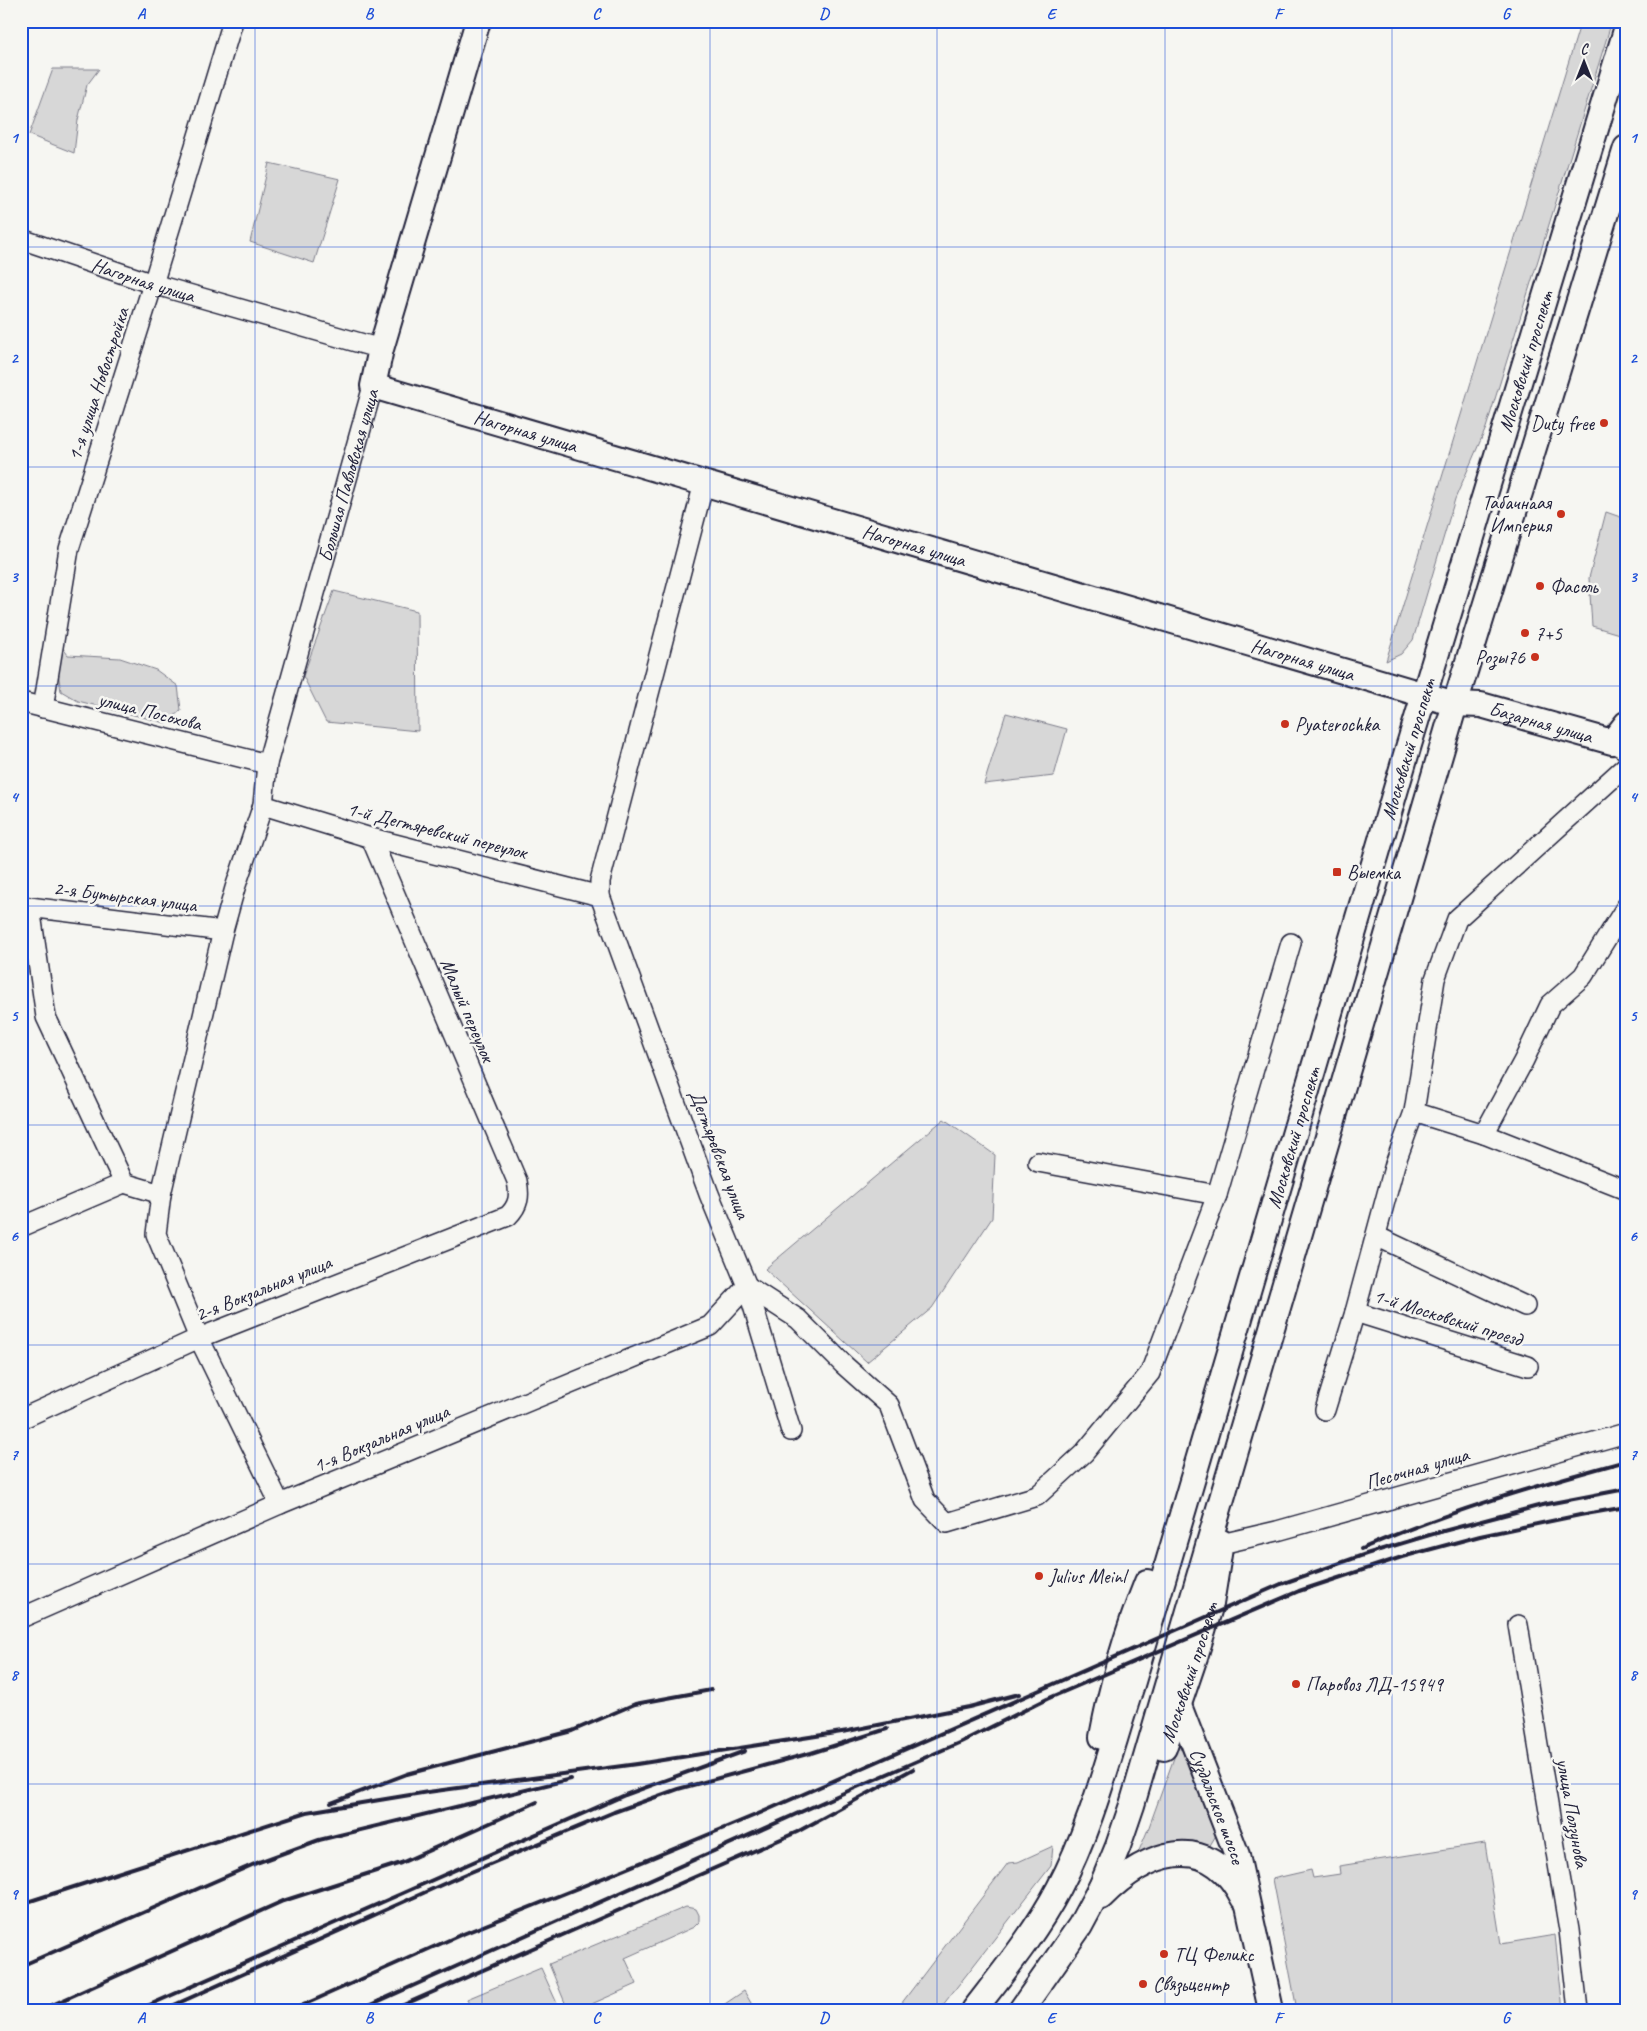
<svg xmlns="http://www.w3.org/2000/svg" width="1647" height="2031" font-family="Caveat,sans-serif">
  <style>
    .green { fill: #d7d7d7; stroke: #7c7c89 }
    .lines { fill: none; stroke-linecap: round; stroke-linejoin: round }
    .minor-casing { stroke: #22223b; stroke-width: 22 }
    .major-casing { stroke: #22223b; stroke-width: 28 }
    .minor { stroke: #f6f6f2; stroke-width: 19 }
    .major { stroke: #f6f6f2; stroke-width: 24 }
    .rail { stroke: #22223b; stroke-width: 4 }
    .grid { fill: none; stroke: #1d4ed8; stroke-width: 1; stroke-opacity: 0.55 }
    .poi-dot { fill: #c8321e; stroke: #f6f6f2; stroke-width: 2 }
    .labels { text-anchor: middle; stroke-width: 5; stroke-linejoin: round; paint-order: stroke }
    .street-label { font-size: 20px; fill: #22223b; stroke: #f6f6f2 }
    .poi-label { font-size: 20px; fill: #22223b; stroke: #f6f6f2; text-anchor: start }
    .neatline { fill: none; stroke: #1d4ed8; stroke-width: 2 }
    .grid-label { font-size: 16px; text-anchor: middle; font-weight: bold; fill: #1d4ed8 }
  </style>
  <rect width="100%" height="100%" fill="#f6f6f2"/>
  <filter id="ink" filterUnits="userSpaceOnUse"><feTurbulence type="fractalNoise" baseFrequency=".02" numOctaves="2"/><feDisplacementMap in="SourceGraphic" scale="10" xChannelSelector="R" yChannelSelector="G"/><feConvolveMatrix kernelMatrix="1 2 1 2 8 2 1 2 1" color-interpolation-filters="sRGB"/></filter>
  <g filter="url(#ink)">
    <g class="green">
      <polygon points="1581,21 1612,21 1486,428 1455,499 1413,640 1401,654 1386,661"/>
      <polygon points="53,69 99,69 87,85 78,120 74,153 29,135"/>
      <polygon points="269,163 340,179 314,263 250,242"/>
      <polygon points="1606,512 1626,519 1626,636 1592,626 1589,578"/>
      <polygon points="334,591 417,611 418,731 326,722 303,676"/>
      <polygon points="62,647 68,655 120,658 156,670 178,686 181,710 166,723 78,701 61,691 58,673"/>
      <polygon points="1006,713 1067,729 1054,776 984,784"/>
      <polygon points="944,1119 995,1155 992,1218 932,1308 867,1362 765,1269"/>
      <polygon points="1179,1744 1218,1832 1209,1847 1193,1844 1135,1860 1149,1827"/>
      <polygon points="1485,1843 1501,1944 1555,1935 1563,2010 1297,2010 1272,1879 1311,1870 1313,1878 1340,1874 1339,1866"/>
      <polygon points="1053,1846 1051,1866 939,2010 905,2010 901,2004 1008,1863 1018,1862"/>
      <polygon points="686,1907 696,1909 699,1915 699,1922 694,1927 625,1958 637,1984 578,2010 568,2010 549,1964"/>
      <polygon points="541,1968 560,2010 471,2010 467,1999"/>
      <polygon points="744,1991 755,2010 716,2010"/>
    </g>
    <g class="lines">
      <g class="minor-casing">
        <g id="minor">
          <path id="s1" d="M21,239L153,284L381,349"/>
          <polyline points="704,483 600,881 600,896 709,1194 747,1286 791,1431"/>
          <polyline points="21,702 267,764"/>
          <polyline points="43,708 69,549 153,284 233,21"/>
          <polyline points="1612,742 1626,750"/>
          <polyline points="263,805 371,838 600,896"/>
          <polyline points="21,906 223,931"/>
          <polyline points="30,907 46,1017 124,1183 161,1194"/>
          <polyline points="1414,1112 1484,1134 1626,1190"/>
          <polyline points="1484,1134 1524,1060 1550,1005 1583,976 1626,907"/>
          <polyline points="1038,1162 1217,1195"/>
          <polyline points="21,1227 124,1183"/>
          <polyline points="1376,1236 1525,1306"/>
          <polyline points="1355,1312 1528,1366"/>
          <polyline points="1325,1410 1355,1312 1395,1164 1414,1112 1435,979 1457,919 1626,766"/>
          <path d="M21,1419L199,1338L508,1216C519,1205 520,1196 517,1181L371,838"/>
          <path id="s2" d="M280,1504L199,1338L156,1234L161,1194L223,931L235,888L263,805L267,764L373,386"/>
          <polyline points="1221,1544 1277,1531 1626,1433"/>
          <polyline points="21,1618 280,1504 710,1326 747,1286 798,1319 844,1365 889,1405 925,1500 947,1523 1037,1496 1084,1453 1150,1373 1217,1195 1291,943"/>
          <polyline points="1518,1625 1569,1930 1578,2010"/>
        </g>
      </g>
      <g class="major-casing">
        <g id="major">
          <path id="s3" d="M478,21L381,349L373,386L1455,704L1481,705L1612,742L1626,724"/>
          <path id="s4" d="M1176,1698L1237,1855L1271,2010"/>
          <path d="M1102,1737C1112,1682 1126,1634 1147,1582"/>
          <path id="s5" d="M1164,1748L1195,1657L1211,1604L1221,1542"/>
          <polyline points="1102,1885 1118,1846 1132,1805 1455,704 1626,148"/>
          <path d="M1101,1897C1145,1853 1207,1827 1243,1898"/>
          <path id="s6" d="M974,2010C1004,1971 1036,1932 1059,1888C1092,1826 1109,1755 1131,1688L1408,748L1626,30"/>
          <polyline points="1021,2010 1080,1926 1109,1872"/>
        </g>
      </g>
      <use href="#minor" class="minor"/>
      <use href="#major" class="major"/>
      <g class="rail">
        <polyline points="1436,1533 1542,1505 1626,1489"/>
        <path d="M1361,1549C1446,1512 1537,1485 1626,1461"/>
        <polyline points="331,1803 407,1774 572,1731 635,1704 711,1690"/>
        <polyline points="21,1904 307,1812 428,1792 637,1764 848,1731 969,1707 1019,1694"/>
        <polyline points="21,1966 259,1862 319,1840 571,1779"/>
        <polyline points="41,2010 283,1901 401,1863 537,1802"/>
        <polyline points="138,2010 625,1795 745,1751"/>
        <polyline points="163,2010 459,1877 614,1812 678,1789 811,1753 887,1729"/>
        <polyline points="292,2010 458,1936 618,1872 758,1814 1281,1584 1366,1554 1443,1531"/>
        <polyline points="359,2010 832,1798 961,1742 1047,1699 1299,1591 1402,1557 1480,1536 1580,1515 1626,1507"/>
        <polyline points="392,2010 797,1832 913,1769"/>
      </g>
    </g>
  </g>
  <path class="grid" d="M255,21V2010M482,21V2010M710,21V2010M937,21V2010M1165,21V2010M1392,21V2010M21,247H1626M21,467H1626M21,686H1626M21,906H1626M21,1125H1626M21,1345H1626M21,1564H1626M21,1784H1626"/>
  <g class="poi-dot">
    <circle cx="1604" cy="423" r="5"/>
    <circle cx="1561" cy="514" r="5"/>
    <circle cx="1540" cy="586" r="5"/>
    <circle cx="1525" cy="633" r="5"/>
    <circle cx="1535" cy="657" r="5"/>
    <circle cx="1285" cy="724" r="5"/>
    <rect x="1332" y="867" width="10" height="10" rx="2.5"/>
    <circle cx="1039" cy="1576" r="5"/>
    <circle cx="1296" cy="1684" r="5"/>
    <circle cx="1164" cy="1954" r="5"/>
    <circle cx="1143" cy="1984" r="5"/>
  </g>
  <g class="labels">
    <g class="street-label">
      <text dy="7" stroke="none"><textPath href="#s1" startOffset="129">Нагорная улица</textPath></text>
      <text dy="7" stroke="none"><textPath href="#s6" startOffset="1746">Московский проспект</textPath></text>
      <text transform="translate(98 384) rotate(-72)" y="7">1-я улица Новостройка</text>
      <text dy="7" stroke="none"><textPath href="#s3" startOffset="539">Нагорная улица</textPath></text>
      <text dy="7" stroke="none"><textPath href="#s2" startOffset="1081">Большая Павловская улица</textPath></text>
      <text dy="7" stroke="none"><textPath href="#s3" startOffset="944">Нагорная улица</textPath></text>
      <text dy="7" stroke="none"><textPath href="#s3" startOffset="1349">Нагорная улица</textPath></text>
      <text transform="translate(150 711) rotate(14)" y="7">улица Посохова</text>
      <text dy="7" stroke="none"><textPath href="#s3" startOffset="1596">Базарная улица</textPath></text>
      <text dy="7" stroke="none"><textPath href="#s6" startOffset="1341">Московский проспект</textPath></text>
      <text transform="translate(437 830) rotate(14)" y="7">1-й Дегтяревский переулок</text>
      <text transform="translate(125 896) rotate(7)" y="7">2-я Бутырская улица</text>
      <text transform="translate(468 1010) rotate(67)" y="7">Малый переулок</text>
      <text dy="7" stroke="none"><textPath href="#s6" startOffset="936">Московский проспект</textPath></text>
      <text transform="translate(720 1154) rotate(69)" y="7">Дегтяревская улица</text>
      <text transform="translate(263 1288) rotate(-22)" y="7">2-я Вокзальная улица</text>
      <text transform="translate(1448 1317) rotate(17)" y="7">1-й Московский проезд</text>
      <text transform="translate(381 1438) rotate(-23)" y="7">1-я Вокзальная улица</text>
      <text transform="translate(1417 1468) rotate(-16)" y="7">Песочная улица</text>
      <text dy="7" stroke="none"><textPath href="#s5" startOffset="80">Московский проспект</textPath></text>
      <text dy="7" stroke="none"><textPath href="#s4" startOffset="116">Суздальское шоссе</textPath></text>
      <text transform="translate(1573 1813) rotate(80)" y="7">улица Ползунова</text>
    </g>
    <g class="poi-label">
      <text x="1594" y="430" text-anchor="end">Duty free</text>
      <text x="1551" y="509" text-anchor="end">Табачнаая<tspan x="1551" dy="23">Империя</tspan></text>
      <text x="1550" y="593">Фасоль</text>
      <text x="1535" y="640">7+5</text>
      <text x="1525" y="664" text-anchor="end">Розы76</text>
      <text x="1295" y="731">Pyaterochka</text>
      <text x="1347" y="879">Выемка</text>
      <text x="1049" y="1583">Julius Meinl</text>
      <text x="1306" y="1691">Паровоз ЛД-15949</text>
      <text x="1174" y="1961">ТЦ Феликс</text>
      <text x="1153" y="1991">Связьцентр</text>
    </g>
  </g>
  <rect width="1647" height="2031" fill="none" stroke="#f6f6f2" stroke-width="55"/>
  <g transform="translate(1584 62)" stroke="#f6f6f2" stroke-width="4" paint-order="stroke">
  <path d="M0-4L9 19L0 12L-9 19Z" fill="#22223b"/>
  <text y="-8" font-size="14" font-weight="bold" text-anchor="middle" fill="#22223b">С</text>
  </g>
  <rect x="28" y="28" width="1592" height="1976" class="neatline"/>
  <g class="grid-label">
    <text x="141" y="19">A</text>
    <text x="369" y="19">B</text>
    <text x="596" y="19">C</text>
    <text x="824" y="19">D</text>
    <text x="1051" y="19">E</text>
    <text x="1278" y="19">F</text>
    <text x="1506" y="19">G</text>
    <text x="14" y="143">1</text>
    <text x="1633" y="143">1</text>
    <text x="14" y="363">2</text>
    <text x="1633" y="363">2</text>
    <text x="14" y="582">3</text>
    <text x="1633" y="582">3</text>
    <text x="14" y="802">4</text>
    <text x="1633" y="802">4</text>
    <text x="14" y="1021">5</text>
    <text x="1633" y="1021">5</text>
    <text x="14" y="1241">6</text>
    <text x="1633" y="1241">6</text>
    <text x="14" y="1460">7</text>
    <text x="1633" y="1460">7</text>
    <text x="14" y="1680">8</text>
    <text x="1633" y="1680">8</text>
    <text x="14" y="1899">9</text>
    <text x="1633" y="1899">9</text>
    <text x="141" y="2023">A</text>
    <text x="369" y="2023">B</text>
    <text x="596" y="2023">C</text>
    <text x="824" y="2023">D</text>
    <text x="1051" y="2023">E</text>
    <text x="1278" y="2023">F</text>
    <text x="1506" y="2023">G</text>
  </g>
</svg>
